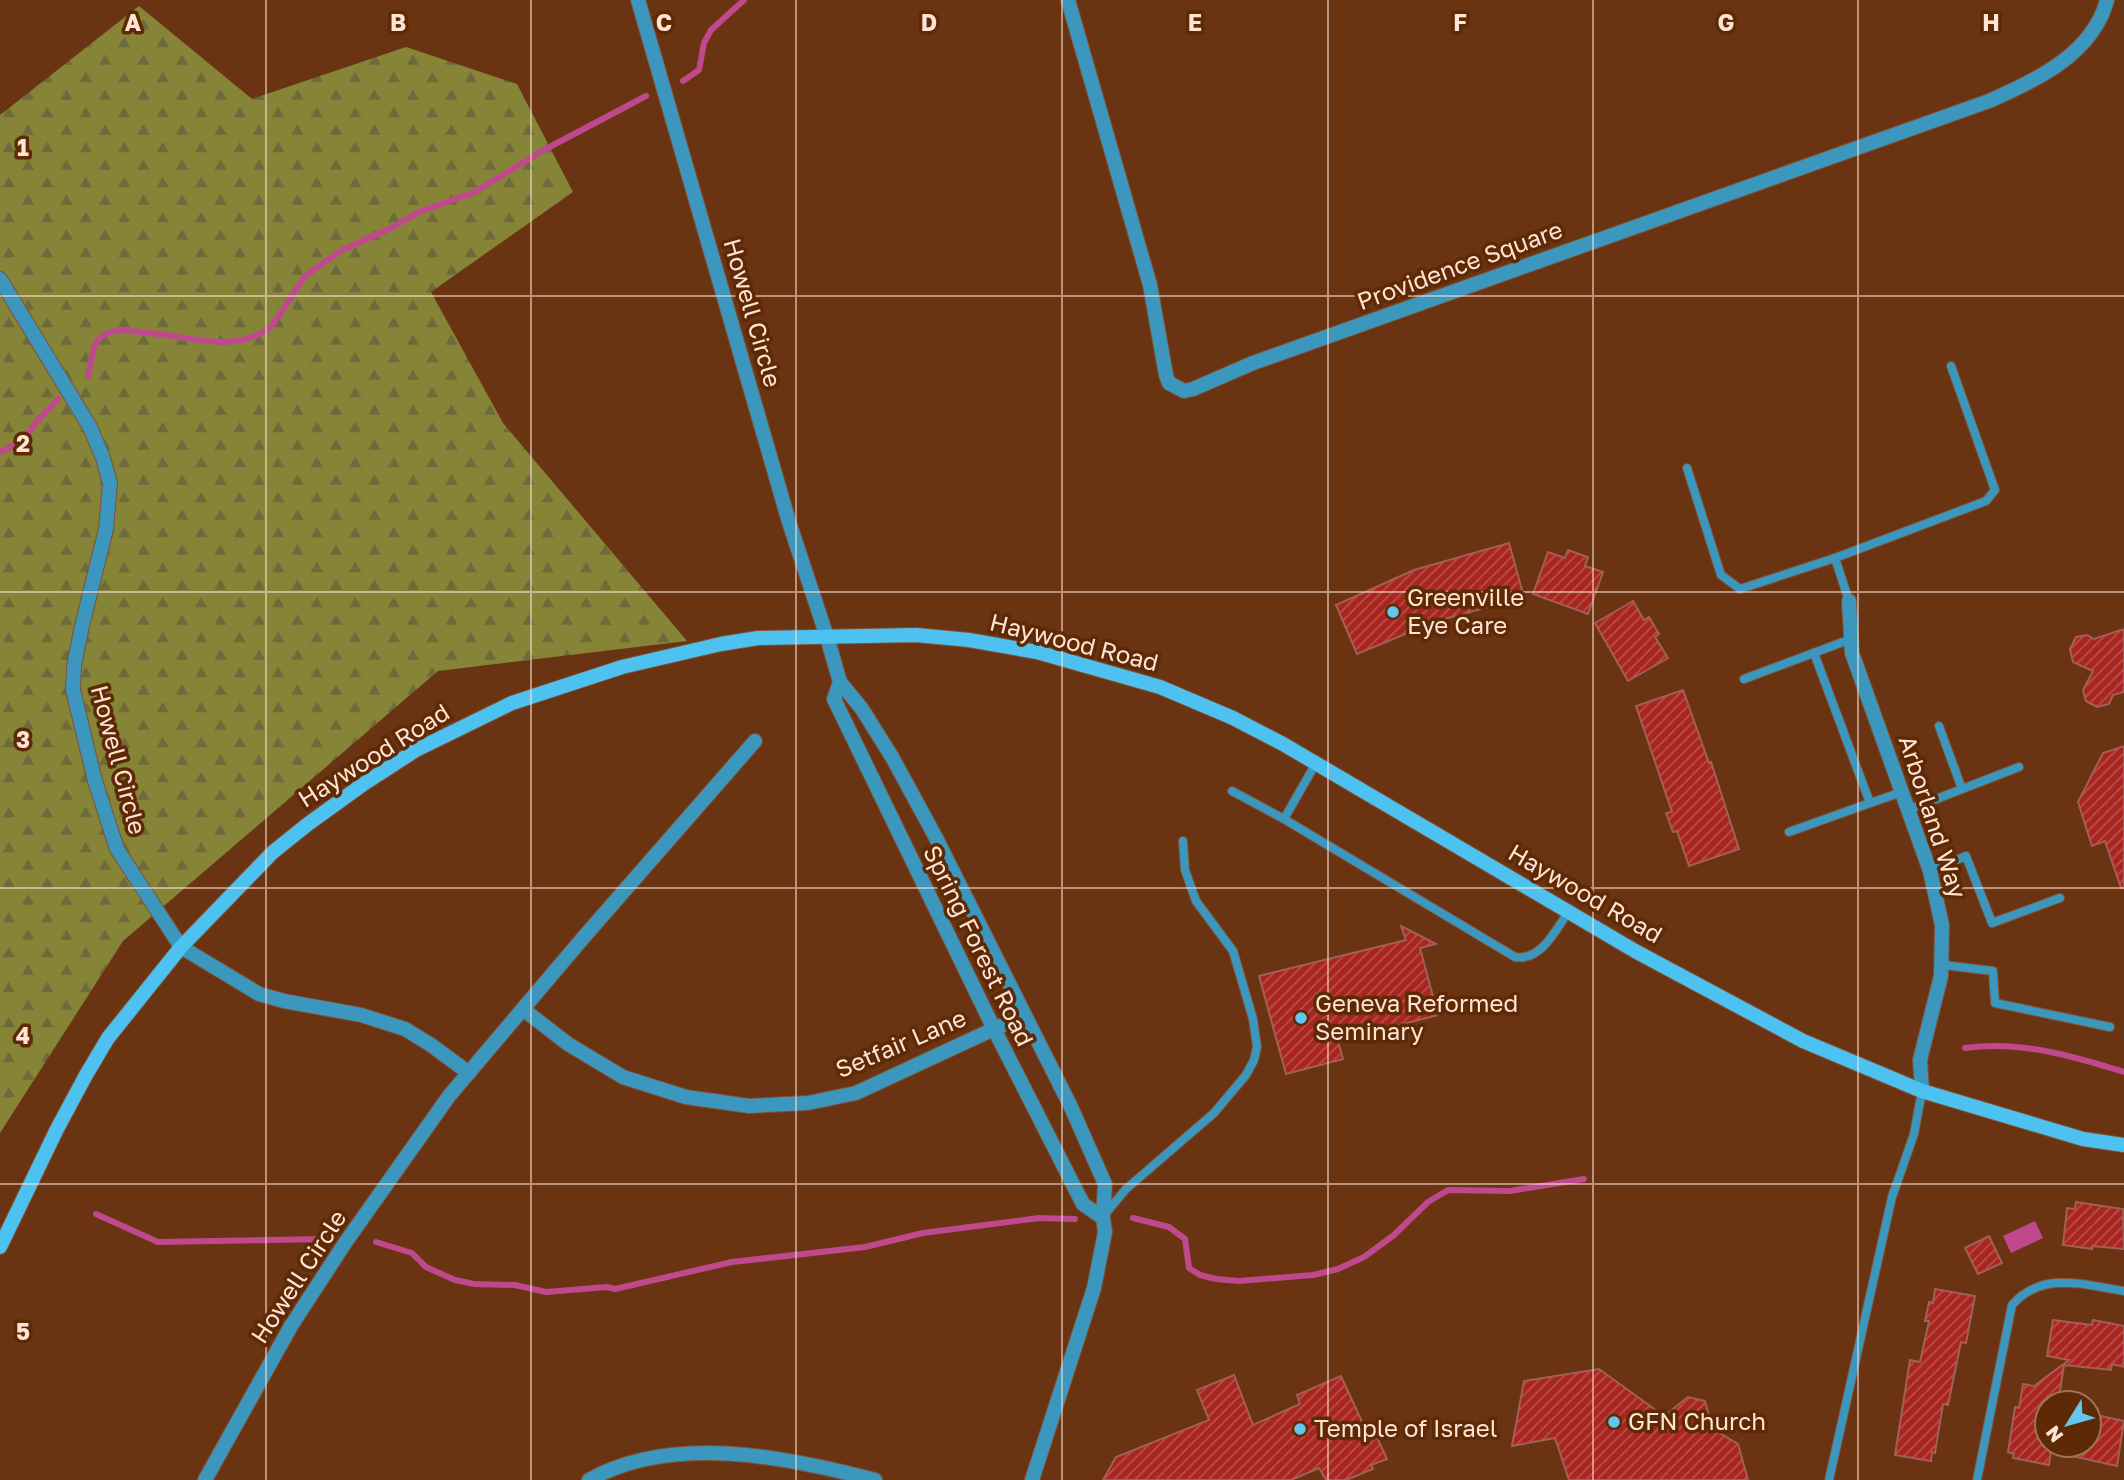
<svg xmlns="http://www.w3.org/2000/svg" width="2124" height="1480" font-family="'Golos Text',sans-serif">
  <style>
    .forest { fill: url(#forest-firs) }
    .water { fill: #bf498c }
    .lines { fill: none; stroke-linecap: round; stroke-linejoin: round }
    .stream { stroke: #bf498c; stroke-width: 6 }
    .building { fill: url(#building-hatch); stroke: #a25f56; stroke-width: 2 }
    .lane-casing { stroke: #825032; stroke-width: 10 }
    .street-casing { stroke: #825032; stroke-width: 16 }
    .secondary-casing { stroke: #825032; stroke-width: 16 }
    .lane { stroke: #3b97bd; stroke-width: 8 }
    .street { stroke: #3b97bd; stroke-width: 14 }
    .secondary { stroke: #4dc2f1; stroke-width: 14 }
    .grid { fill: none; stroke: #ffe3d5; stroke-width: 2; stroke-opacity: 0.55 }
    .poi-dot { fill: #65c5ee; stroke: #5e2905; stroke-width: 2.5 }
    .labels { text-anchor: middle; stroke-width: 7; stroke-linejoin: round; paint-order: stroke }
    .street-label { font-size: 24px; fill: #ffe3d5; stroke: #5e2905 }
    .poi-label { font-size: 24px; fill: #ffe3d5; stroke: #5e2905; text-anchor: start }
    .grid-label { font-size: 23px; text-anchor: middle; font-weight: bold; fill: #ffe3d5; stroke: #5e2905; stroke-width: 7; stroke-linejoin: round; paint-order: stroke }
  </style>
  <defs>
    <pattern id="forest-firs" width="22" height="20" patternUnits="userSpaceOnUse" patternTransform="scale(1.75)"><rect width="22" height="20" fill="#858437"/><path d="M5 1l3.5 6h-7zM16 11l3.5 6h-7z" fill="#6e6a3b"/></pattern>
    <pattern id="building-hatch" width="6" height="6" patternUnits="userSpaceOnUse" patternTransform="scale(1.75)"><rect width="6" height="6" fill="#a8261f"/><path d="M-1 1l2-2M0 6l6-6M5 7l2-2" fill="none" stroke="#b95049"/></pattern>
  </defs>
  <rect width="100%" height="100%" fill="#6a3413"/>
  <polygon class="forest" points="139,6 252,99 406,47 517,84 573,192 431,292 503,423 687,641 438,671 123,941 0,1133 0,115"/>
  <polygon class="water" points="2035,1221 2043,1238 2011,1253 2003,1236"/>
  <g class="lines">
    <g class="stream">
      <polyline points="683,81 699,70 704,43 711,30 744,0"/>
      <path d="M88,376C95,351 88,336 119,330C137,332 155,333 173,336C207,342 243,349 272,326L305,276L342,250L389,229L419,212L475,192L542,151L646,96"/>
      <polyline points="0,452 24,440 37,421 58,399"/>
      <path d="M1965,1048C2018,1040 2073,1056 2124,1072"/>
      <polyline points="96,1214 158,1242 328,1239"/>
      <polyline points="1133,1218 1169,1227 1185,1239 1189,1268 1200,1275 1216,1279 1239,1281 1313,1275 1338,1269 1364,1257 1394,1235 1428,1202 1448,1190 1510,1191 1584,1179"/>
      <polyline points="376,1242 412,1253 426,1267 455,1280 474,1284 515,1285 546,1292 607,1287 615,1289 732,1262 865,1247 923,1233 1039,1218 1075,1219"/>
    </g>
  </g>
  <g class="building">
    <polygon points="1509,543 1524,597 1437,621 1357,654 1336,605 1414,570"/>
    <polygon points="1568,550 1588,557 1585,566 1603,572 1588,614 1533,594 1548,552 1565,558"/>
    <polygon points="1633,601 1644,620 1649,617 1659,634 1655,637 1668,658 1628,681 1595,623"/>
    <polygon points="2124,629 2124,692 2113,695 2109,704 2097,707 2086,701 2083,690 2093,671 2073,662 2070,649 2076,637 2087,635 2094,639"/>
    <polygon points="1683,690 1709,763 1711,762 1739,849 1689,866 1677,831 1673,832 1666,813 1672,812 1636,706"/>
    <polygon points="2124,746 2124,888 2121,888 2105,841 2092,846 2078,802 2103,753"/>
    <polygon points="1401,926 1436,944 1420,948 1438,1015 1338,1041 1343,1059 1286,1074 1259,976 1406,940"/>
    <polygon points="2076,1202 2123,1209 2124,1249 2092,1246 2092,1249 2063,1245 2067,1208 2075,1209"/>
    <polygon points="1989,1236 2002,1263 1978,1274 1965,1248"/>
    <polygon points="1935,1289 1975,1296 1966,1343 1961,1342 1948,1405 1943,1404 1935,1453 1932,1452 1931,1461 1895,1455 1910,1360 1920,1362 1929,1321 1925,1321 1929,1302 1933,1303"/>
    <polygon points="2053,1320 2092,1325 2093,1320 2124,1326 2124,1367 2112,1364 2111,1370 2064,1365 2058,1403 2047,1403 2047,1445 2052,1445 2049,1465 2013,1458 2014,1454 2008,1452 2015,1407 2019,1408 2023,1384 2034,1386 2069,1360 2047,1356"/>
    <polygon points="1599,1369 1664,1416 1688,1397 1705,1401 1713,1429 1738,1444 1748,1480 1569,1480 1555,1438 1512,1446 1524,1381"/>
    <polygon points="1234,1375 1253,1425 1300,1404 1297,1395 1341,1376 1363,1424 1370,1422 1387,1459 1371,1465 1373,1469 1346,1480 1326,1480 1319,1468 1291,1480 1103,1480 1116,1457 1209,1420 1197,1390"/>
    <polygon points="2101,1416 2124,1421 2117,1466 2054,1452 2054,1445 2089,1445 2089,1421 2100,1423"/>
  </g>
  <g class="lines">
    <g class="lane-casing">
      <g id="lane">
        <polyline points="1687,468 1721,575 1740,589 1835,558 1849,601"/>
        <polyline points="1835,558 1986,501 1995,490 1951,366"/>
        <polyline points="1814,653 1870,803 1902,792"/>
        <polyline points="1744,679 1851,639"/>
        <polyline points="1939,726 1962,789"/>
        <path d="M1232,791L1284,819L1515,957C1542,961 1556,929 1569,911"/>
        <polyline points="1908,810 2019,767"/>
        <polyline points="1284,819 1316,763"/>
        <polyline points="1789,832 1870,803"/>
        <polyline points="1930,871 1966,856 1992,923 2060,898"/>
        <polyline points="1943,965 1993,971 1995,1003 2110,1027"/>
        <polyline points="1106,1213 1126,1189 1214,1113 1246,1075 1254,1060 1257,1047 1253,1019 1233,951 1196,901 1185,870 1183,841"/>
        <polyline points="1829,1480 1892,1197 1914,1134 1922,1091"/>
        <path d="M1977,1480L2012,1305C2043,1270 2083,1285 2124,1291"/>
      </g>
    </g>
    <g class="street-casing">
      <g id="street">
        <polyline points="638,0 789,522 827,637 840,682 862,709 892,757 935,836 1071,1107 1105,1184 1103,1218 1105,1232 1094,1288 1032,1480"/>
        <path d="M1068,0L1150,285L1166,375L1169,383L1184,391L1193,389L1253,363L1989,101C2035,81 2093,54 2107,0"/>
        <polyline points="0,279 90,427 103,458 110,483 106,529 82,626 74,666 73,690 95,781 117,849 181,947 259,994 284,1001 361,1015 405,1029 431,1045 469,1073"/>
        <polyline points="1849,601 1852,653 1930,871 1942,925 1941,976 1920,1060 1922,1091"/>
        <polyline points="840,682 834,699 994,1029 1083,1204 1103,1218"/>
        <polyline points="524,1010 568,1044 623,1077 686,1097 749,1106 808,1103 856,1093 1024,1015"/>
        <polyline points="205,1480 291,1326 345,1243 449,1096 583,938 755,741"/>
        <path d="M589,1480C673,1433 787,1457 875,1480"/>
      </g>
    </g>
    <g class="secondary-casing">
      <polyline id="secondary" points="0,1247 57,1129 86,1075 108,1038 181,947 273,852 308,824 362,785 416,750 512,703 622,667 721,644 758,638 916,635 969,640 1037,652 1160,687 1233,718 1283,744 1635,951 1803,1041 1922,1091 2083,1139 2124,1145"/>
    </g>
    <use href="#lane" class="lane"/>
    <use href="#street" class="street"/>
    <use href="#secondary" class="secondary"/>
  </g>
  <path class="grid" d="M266,0V1480M531,0V1480M796,0V1480M1062,0V1480M1328,0V1480M1593,0V1480M1858,0V1480M0,296H2124M0,592H2124M0,888H2124M0,1184H2124"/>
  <g class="poi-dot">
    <circle cx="1393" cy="612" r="7"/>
    <circle cx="1301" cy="1018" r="7"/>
    <circle cx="1614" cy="1422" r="7"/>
    <circle cx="1300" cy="1429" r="7"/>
  </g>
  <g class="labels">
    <g class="street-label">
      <text transform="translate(1460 266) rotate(-20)" y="8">Providence Square</text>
      <text transform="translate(752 313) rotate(74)" y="8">Howell Circle</text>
      <text transform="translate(1074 643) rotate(14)" y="8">Haywood Road</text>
      <text transform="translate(374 756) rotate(-32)" y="8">Haywood Road</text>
      <text transform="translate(118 760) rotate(75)" y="8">Howell Circle</text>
      <text transform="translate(1932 817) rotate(72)" y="8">Arborland Way</text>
      <text transform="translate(1585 894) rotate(30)" y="8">Haywood Road</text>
      <text transform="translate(978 946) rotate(64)" y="8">Spring Forest Road</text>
      <text transform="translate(901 1044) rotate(-23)" y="8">Setfair Lane</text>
      <text transform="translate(299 1277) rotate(-57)" y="8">Howell Circle</text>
    </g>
    <g class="poi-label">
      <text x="1407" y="606">Greenville<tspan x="1407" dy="28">Eye Care</tspan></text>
      <text x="1315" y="1012">Geneva Reformed<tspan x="1315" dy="28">Seminary</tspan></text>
      <text x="1628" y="1430">GFN Church</text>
      <text x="1314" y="1437">Temple of Israel</text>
    </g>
  </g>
  <g class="grid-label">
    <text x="133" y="31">A</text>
    <text x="398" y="31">B</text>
    <text x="664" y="31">C</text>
    <text x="929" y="31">D</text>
    <text x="1195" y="31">E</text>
    <text x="1460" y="31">F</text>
    <text x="1726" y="31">G</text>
    <text x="1991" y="31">H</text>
    <text x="23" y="156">1</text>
    <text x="23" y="452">2</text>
    <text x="23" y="748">3</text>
    <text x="23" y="1044">4</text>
    <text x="23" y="1340">5</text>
  </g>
  <g transform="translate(2068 1424) rotate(233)"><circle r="33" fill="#5e2905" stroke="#9e7358" stroke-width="2"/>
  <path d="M0-5L12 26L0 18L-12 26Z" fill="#65c5ee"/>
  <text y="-10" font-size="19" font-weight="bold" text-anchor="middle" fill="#ffe3d5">N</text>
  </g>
</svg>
